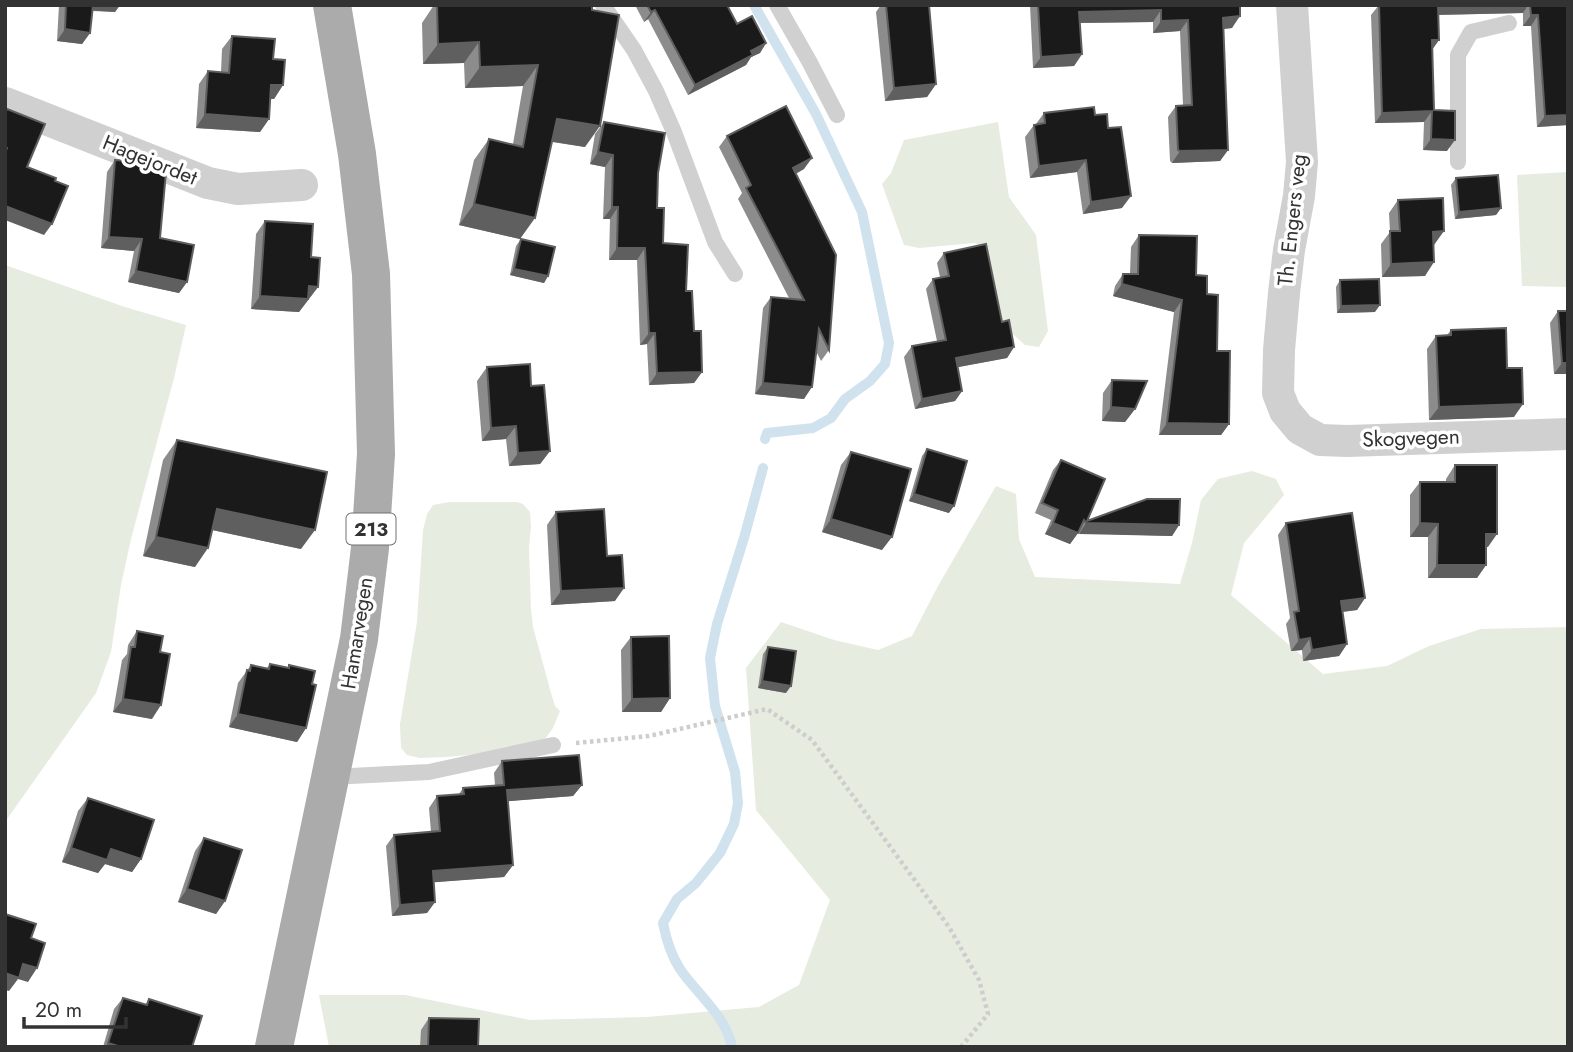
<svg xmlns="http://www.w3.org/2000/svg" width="1573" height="1052" font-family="Jost,sans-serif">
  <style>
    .green { fill: #e6ecdf }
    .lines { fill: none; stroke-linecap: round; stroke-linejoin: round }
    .stream { stroke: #cfe2ee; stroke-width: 10 }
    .path { stroke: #cdcdcd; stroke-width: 4.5; stroke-dasharray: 3.5 3.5; stroke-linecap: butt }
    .lane { stroke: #d0d0d0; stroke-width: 16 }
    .street { stroke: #d0d0d0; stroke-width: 32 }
    .primary { stroke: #ababab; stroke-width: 38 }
    .wall { fill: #8c8c8c }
    .shaded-wall { fill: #5f5f5f }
    .building { fill: #1a1a1a; stroke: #5f5f5f; stroke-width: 2 }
    .labels { text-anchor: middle; stroke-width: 7; stroke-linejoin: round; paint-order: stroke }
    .shield { fill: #fff; stroke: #707070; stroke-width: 2 }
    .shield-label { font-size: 19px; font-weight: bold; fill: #333 }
    .street-label { font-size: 21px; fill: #333; stroke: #fff }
  </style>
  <rect width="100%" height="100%" fill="#fff"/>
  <g class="green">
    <polygon points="998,122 1009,197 1036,235 1048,331 1039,347 1025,345 999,322 987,250 975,243 919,248 904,245 882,184 891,173 904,140"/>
    <polygon points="1568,172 1568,287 1522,286 1517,175"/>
    <polygon points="5,265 125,307 186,325 174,378 131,539 121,585 111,652 96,693 5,822"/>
    <polygon points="1252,471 1276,479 1284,495 1244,543 1231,595 1323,674 1387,666 1429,646 1481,629 1568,627 1568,1047 329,1047 319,995 405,995 530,1020 647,1017 759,1007 799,985 830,900 756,810 746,668 781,622 834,640 878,650 912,636 938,586 996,486 1016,494 1019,539 1035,577 1180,584 1192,543 1201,500 1218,479"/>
    <polygon points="449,502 517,502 523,504 530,512 531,527 529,548 531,609 533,627 551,693 555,706 560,711 553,728 545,739 480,754 446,757 420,758 407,755 401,748 400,724 417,622 423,530 427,514 433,505"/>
  </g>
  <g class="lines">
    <g class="stream">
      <polyline points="754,5 816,114 862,212 889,343 885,364 870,381 845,399 831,418 813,428 767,433 765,439"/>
      <path d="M732,1047C726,1016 697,994 680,969C671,955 666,939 663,923L677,899L696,883L720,853L734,824L738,803L735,772L715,706L710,658L717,624L744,538L763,468"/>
    </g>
    <polyline class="path" points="576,743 649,736 767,709 812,740 949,927 979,980 988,1014 961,1047"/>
    <g class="lane">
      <polyline points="603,5 634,50 656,91 674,132 715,242 735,274"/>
      <polyline points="777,5 809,61 837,115"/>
      <polyline points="1458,162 1458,55 1471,32 1509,23"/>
      <polyline points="331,777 429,772 553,745"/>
    </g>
    <g class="street">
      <polyline points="1292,5 1302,162 1299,196 1289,250 1284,293 1279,350 1278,393 1285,411 1300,429 1320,440 1347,441 1568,434"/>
      <polyline points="5,103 208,183 238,189 302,185"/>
    </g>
    <polyline class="primary" points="274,1047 359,639 370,548 376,454 371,274 357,154 332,5"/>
  </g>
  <g class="wall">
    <polygon points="59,5 120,5 115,12 92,11 90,33 82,44 57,41"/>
    <polygon points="434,5 592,5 585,147 552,142 520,239 459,225 474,160 489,139 513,144 523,86 465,88 464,63 423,64 422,23"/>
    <polygon points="635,5 727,5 737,24 766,43 760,53 751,57 746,65 688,95 648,19 644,22"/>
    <polygon points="881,5 929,5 936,84 927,97 885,101 876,12"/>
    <polygon points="1030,5 1240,5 1232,28 1223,29 1228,150 1220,161 1172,163 1170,161 1168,117 1176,106 1183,105 1180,31 1153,33 1153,22 1080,23 1082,54 1074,66 1033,68"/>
    <polygon points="1379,5 1568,5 1568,125 1537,127 1531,26 1523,26 1523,13 1438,15 1439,40 1432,50 1434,110 1447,151 1423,150 1424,122 1375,123 1371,15"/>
    <polygon points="232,36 273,59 283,85 274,99 270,99 269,119 260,132 196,128 199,84 208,71 221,72 222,49"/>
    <polygon points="1044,113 1095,115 1108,128 1122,208 1083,214 1077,172 1030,178 1025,137 1034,125 1036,124"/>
    <polygon points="604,122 658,173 657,208 663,243 686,291 702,372 694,383 649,385 647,344 640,345 637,260 609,260 610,219 603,219 605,167 590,164 595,134"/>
    <polygon points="727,136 804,169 796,174 829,350 821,361 816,351 804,399 755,394 763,308 771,297 789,298 738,199 742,193 719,147"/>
    <polygon points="115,160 187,282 179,293 128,282 134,251 101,248 107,172"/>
    <polygon points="1456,178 1501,208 1496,215 1455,219 1451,185"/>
    <polygon points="1398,200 1434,245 1425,276 1382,277 1381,244 1390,232 1389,213"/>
    <polygon points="265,221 311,257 318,287 299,312 251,309 256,234"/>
    <polygon points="1139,235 1196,275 1207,294 1229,424 1221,435 1159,435 1174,312 1113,296 1115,286 1123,274 1130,274 1131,247"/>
    <polygon points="521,239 548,276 544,283 510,275 516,246"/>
    <polygon points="944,253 1002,322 1014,347 1007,358 958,367 962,391 955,401 915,409 904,357 912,346 937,341 926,289 933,279 940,277 937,263"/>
    <polygon points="1340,280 1375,312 1337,313 1336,287"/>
    <polygon points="1558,311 1568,374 1554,374 1550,323"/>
    <polygon points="1451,330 1507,368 1514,417 1429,420 1427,349 1436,336 1447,335"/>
    <polygon points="487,367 531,386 550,451 540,464 509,466 506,439 482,441 477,381"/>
    <polygon points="1112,380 1135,409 1125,422 1102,421 1103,393"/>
    <polygon points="177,440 301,549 212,530 195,567 143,556 163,460"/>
    <polygon points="927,449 949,513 909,501 922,456"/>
    <polygon points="851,452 882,550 822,532 841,465"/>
    <polygon points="1061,460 1087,521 1179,525 1172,536 1078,533 1070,544 1045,534 1051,520 1035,513 1053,470"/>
    <polygon points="1455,465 1488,547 1486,547 1486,565 1477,578 1428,578 1428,537 1410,537 1410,495 1420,482 1446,482 1446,479"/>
    <polygon points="556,512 607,556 615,601 551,605 547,525"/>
    <polygon points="1286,523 1365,598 1357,610 1342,612 1347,644 1339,656 1303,661 1302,650 1291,651 1286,624 1290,618 1278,535"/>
    <polygon points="137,631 160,652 152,719 113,712 122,660 127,654 128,645"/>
    <polygon points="631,637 670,698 661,712 622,712 621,650"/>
    <polygon points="768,647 786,693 758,688 763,654"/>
    <polygon points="270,664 287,668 289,665 312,684 306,728 297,742 229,727 238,683 251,665 267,668"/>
    <polygon points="502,761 582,785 573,796 508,801 513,865 504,877 434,882 435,902 427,913 392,916 386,846 394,835 431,832 429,808 437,796 459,794 463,788 495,785 494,773"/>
    <polygon points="88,798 141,859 132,872 105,864 98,873 62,862 78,811"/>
    <polygon points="204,838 225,901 216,914 178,902 195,851"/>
    <polygon points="123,998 145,1005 149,999 192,1047 103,1047 114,1009"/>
    <polygon points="429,1018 478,1047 420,1047 421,1030"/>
  </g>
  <g class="shaded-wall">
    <polygon points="89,5 120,5 115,12 86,10"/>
    <polygon points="1437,5 1528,5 1523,13 1430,15"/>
    <polygon points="655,10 648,19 644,22 651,12"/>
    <polygon points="1161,10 1153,22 1071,23 1079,12"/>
    <polygon points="1531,15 1538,15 1531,26 1523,26"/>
    <polygon points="1240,16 1232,28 1215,30 1223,18"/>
    <polygon points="1188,20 1180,31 1153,33 1161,21"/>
    <polygon points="65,29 90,33 82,44 57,41"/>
    <polygon points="1432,40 1439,40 1431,51"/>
    <polygon points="479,42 464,63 423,64 438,44"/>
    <polygon points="766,43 760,53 751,57 746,65 688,95 695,85"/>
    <polygon points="1082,54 1074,66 1033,68 1041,57"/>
    <polygon points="538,65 523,86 465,88 480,67"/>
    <polygon points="936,84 927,97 885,101 894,88"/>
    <polygon points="271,85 283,85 274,99 262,98"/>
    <polygon points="1432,111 1424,122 1375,123 1382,113"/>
    <polygon points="205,114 269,119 260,132 196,128"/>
    <polygon points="1568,115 1568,125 1537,127 1545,116"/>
    <polygon points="557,119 600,126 585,147 542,140"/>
    <polygon points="1431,139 1455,140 1447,151 1423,150"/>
    <polygon points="1228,150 1220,161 1172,163 1180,151"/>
    <polygon points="598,152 613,155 605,167 590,164"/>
    <polygon points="812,158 804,169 785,179 793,168"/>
    <polygon points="1086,160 1077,172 1030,178 1039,166"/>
    <polygon points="1131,196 1122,208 1083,214 1091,202"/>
    <polygon points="474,204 535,218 520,239 459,225"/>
    <polygon points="5,206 52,224 44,235 5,220"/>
    <polygon points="612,207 618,207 610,219 603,219"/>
    <polygon points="1501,208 1496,215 1455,219 1459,212"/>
    <polygon points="1444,231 1434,245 1433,232"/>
    <polygon points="109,237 142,239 134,251 101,248"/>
    <polygon points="617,248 645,248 637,260 609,260"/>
    <polygon points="1434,262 1425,276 1382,277 1391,264"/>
    <polygon points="514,269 548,276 544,283 510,275"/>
    <polygon points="136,271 187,282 179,293 128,282"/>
    <polygon points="1122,284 1182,300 1174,312 1113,296"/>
    <polygon points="309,286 318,287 299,312 251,309 260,296"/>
    <polygon points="1380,305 1375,312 1337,313 1341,306"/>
    <polygon points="649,333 655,333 647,344 640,345"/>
    <polygon points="1014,347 1007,358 948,369 956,358"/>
    <polygon points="1562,363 1568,363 1568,374 1554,374"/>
    <polygon points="702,372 694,383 649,385 657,373"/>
    <polygon points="763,383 812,387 804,399 755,394"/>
    <polygon points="962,391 955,401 915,409 922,399"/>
    <polygon points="1523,404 1514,417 1429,420 1439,407"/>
    <polygon points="1111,407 1135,409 1125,422 1102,421"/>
    <polygon points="1167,423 1229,424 1221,435 1159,435"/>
    <polygon points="516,426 506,439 482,441 491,428"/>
    <polygon points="550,451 540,464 509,466 518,453"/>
    <polygon points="914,494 954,506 949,513 909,501"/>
    <polygon points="217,509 315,530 301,549 203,528"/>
    <polygon points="831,519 892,537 882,550 822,532"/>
    <polygon points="1053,523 1078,533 1070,544 1045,534"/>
    <polygon points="1086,523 1179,525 1172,536 1079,534"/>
    <polygon points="1420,523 1438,524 1428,537 1410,537"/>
    <polygon points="1486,534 1497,534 1488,547 1477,547"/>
    <polygon points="156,537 208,548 195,567 143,556"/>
    <polygon points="1437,565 1486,565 1477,578 1428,578"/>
    <polygon points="624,588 615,601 551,605 561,591"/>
    <polygon points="1365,598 1357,610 1333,613 1341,601"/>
    <polygon points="1310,638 1302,650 1291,651 1299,640"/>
    <polygon points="1347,644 1339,656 1303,661 1312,650"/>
    <polygon points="762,681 791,686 786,693 758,688"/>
    <polygon points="670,698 661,712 622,712 632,699"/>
    <polygon points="123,699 161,705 152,719 113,712"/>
    <polygon points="238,714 306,728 297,742 229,727"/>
    <polygon points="582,785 573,796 499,802 507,790"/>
    <polygon points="71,848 111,849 141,859 132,872 105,864 98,873 62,862"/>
    <polygon points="513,865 504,877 425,883 433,871"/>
    <polygon points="187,889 225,901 216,914 178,902"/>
    <polygon points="435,902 427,913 392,916 400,905"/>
    <polygon points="23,964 37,968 28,982 18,979 9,991 5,990 5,973"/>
    <polygon points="108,1043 121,1047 106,1047"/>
  </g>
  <g class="building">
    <polygon points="66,5 93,5 90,33 65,29"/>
    <polygon points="437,5 592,5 592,10 619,15 600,126 557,119 535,218 474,204 489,139 523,147 538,65 480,67 479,42 438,44"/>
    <polygon points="647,5 727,5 737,24 752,16 766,43 751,51 753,55 695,85 655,10 651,12"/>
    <polygon points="886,5 929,5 936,84 894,88"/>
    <polygon points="1038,5 1240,5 1240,16 1223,18 1228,150 1180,151 1178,150 1176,106 1192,105 1188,20 1161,21 1161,10 1079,12 1082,54 1041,57"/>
    <polygon points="1379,5 1438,5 1439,40 1432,40 1434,110 1455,111 1455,140 1431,139 1432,111 1382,113"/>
    <polygon points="1530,5 1568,5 1568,115 1545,116 1538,15 1531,15"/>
    <polygon points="232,36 275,39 273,59 285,60 283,85 271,85 269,119 205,114 208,71 229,73"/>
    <polygon points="786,106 812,158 793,168 836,255 829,350 819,329 812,387 763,383 771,297 804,300 746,188 751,185 727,136"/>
    <polygon points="1094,107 1095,115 1107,114 1108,128 1121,127 1131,196 1091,202 1086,160 1039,166 1034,125 1045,123 1044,113"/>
    <polygon points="7,109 45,124 27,167 56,178 55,181 68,186 52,224 5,206 5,153 7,148 5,147 5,113"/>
    <polygon points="604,122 665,133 658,173 657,208 664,208 663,243 688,245 686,291 692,291 694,331 701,331 702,372 657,373 655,333 649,333 645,248 617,248 618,207 612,207 613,155 598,152"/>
    <polygon points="115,160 142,162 166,172 160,238 194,245 187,282 136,271 142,239 109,237"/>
    <polygon points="1498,175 1501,208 1459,212 1456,178"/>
    <polygon points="1443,198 1444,231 1433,232 1434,262 1391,264 1390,231 1400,231 1398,200"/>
    <polygon points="265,221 313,224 311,257 320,258 318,287 309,286 308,299 260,296"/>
    <polygon points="1139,235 1197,236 1196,275 1207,276 1207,294 1218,295 1217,351 1230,351 1229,424 1167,423 1182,300 1122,284 1123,274 1138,274"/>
    <polygon points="521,239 555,247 548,276 514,269"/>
    <polygon points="986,244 1002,322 1009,320 1014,347 956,358 962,391 922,399 912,346 946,340 933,279 949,276 944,253"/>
    <polygon points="1379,279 1380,305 1341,306 1340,280"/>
    <polygon points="1558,311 1568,311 1568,363 1562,363"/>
    <polygon points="1506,328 1507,368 1522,368 1523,404 1439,407 1436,336 1451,335 1451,330"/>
    <polygon points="530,364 531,386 544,385 550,451 518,453 516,426 491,428 487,367"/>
    <polygon points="1112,380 1147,381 1135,409 1111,407"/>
    <polygon points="177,440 327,472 315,530 217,509 208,548 156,537"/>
    <polygon points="927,449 967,461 954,506 914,494"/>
    <polygon points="851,452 911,469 892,537 831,519"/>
    <polygon points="1061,460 1105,479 1087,521 1147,499 1180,499 1179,525 1086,523 1084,520 1078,533 1053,523 1058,510 1042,503"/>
    <polygon points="1455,465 1497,465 1497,534 1486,534 1486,565 1437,565 1438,524 1420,523 1420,482 1455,482"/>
    <polygon points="604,509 607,556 622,555 624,588 561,591 556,512"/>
    <polygon points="1352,513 1365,598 1341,601 1347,644 1312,650 1310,638 1299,640 1294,612 1299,611 1286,523"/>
    <polygon points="137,631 163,636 160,652 170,654 161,705 123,699 131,647 135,647"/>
    <polygon points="669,636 670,698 632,699 631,637"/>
    <polygon points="768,647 796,651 791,686 762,681"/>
    <polygon points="270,664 289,668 289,665 315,671 312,684 316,685 306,728 238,714 247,670 250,671 251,665 269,669"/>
    <polygon points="579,755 582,785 507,790 513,865 433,871 435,902 400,905 394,835 440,831 437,796 464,794 463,788 504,785 502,761"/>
    <polygon points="88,798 154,820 141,859 111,849 107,860 71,848"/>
    <polygon points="204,838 242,850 225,901 187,889"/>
    <polygon points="5,914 36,924 31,938 45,943 37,968 23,964 19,978 5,973"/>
    <polygon points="123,998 147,1005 149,999 202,1016 192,1047 121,1047 108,1043"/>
    <polygon points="429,1018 479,1019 478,1047 428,1047"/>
  </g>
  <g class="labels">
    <rect class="shield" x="346.5" y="513.5" width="49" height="31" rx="5"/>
    <g class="shield-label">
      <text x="371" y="536">213</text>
    </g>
    <g class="street-label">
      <text transform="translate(150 160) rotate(22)" y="7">Hagejordet</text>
      <text transform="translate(1292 220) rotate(-84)" y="7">Th. Engers veg</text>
      <text transform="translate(1411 438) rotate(-2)" y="7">Skogvegen</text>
      <text transform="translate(357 633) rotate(-81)" y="7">Hamarvegen</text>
    </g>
  </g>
  <rect width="1573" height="1052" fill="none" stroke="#333333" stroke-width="14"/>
  <path d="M24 1017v10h102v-10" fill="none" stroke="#333333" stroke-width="3.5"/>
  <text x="35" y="1017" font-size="21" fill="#333333" stroke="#ffffff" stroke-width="5" paint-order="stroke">20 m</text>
</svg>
